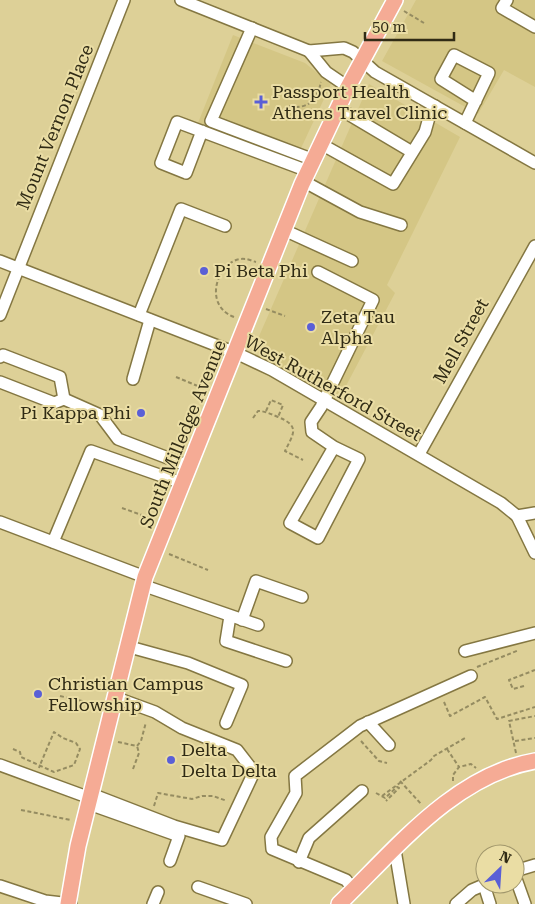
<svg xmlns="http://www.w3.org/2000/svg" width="535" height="904" font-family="'Roboto Serif',serif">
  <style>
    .built { fill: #d4c685 }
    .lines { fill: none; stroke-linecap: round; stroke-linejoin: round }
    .minor-casing { stroke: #847742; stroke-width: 14 }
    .major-casing { stroke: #fff; stroke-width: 18 }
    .path { stroke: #958c61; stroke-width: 2; stroke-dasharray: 4 2.5; stroke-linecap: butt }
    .minor { stroke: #fff; stroke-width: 11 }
    .major { stroke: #f5ab95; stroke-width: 15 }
    .poi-dot { fill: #5a5fd6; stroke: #eadda4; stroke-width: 2 }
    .labels { text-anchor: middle; stroke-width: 4; stroke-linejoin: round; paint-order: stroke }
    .poi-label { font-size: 18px; fill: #302b15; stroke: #eadda4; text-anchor: start }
    .street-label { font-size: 18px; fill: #302b15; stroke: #eadda4 }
  </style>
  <rect width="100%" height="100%" fill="#ddd097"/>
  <g class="built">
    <polygon points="416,0 535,0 535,87 504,70 478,114 382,61"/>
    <polygon points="233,35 305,63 331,84 295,161 198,123"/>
    <polygon points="369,84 460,137 387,285 395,293 338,401 253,350"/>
  </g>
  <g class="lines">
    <g class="minor-casing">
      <g id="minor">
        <polyline points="181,0 309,51 344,48 353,52 375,72 535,163"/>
        <polyline points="507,0 502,8 535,27"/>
        <polyline points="252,28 211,121 314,160"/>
        <polyline points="309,51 326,72 348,87"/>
        <polyline points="338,108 412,152"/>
        <polyline points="465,123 489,73 454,55 441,79 476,101"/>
        <polyline points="202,131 186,173 161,163 177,122 308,171"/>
        <polyline points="321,144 393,184 425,132 430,114 435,106"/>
        <polyline points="303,181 360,212 401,225"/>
        <polyline points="284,230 352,261"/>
        <polyline points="0,261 236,353 272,370 501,503 517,516 535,553"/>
        <polyline points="318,272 373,300 321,407 311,422 312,432 334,447 290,523 318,538 359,459 334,447"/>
        <polyline points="0,315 124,0"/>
        <polyline points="139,315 181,209 225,226"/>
        <polyline points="0,357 3,355 60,377 64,399"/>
        <polyline points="133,379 150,320"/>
        <polyline points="0,382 54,403 64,399 100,415 118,439 189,466"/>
        <polyline points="419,454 535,246"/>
        <polyline points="517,516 535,513"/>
        <polyline points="0,522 145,577"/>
        <polyline points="53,542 91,451 182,483"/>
        <polyline points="142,585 258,625"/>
        <polyline points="230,616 226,641 286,661"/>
        <polyline points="242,620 256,581 302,597"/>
        <polyline points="126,646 188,663 242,685 226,723"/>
        <polyline points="465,651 535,633"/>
        <polyline points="368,722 389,745"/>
        <polyline points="0,765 90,798"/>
        <polyline points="91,794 174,826 222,840 254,772 237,750 182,728 155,712 114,697"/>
        <polyline points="89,804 179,836 170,861"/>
        <polyline points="395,850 404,904"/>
        <polyline points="299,862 309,838 362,791"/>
        <polyline points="515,871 535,865"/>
        <polyline points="515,876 525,904"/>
        <polyline points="484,885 490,904"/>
        <polyline points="0,886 45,901 71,904"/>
        <polyline points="198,887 246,904"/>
        <polyline points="354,890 346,880 272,849 271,837 296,793 295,776 360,726 471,676"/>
        <polyline points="153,904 158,892"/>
        <polyline points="456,904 472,890 486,884"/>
      </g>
    </g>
    <g class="major-casing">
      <g id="major">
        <polyline points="68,904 78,846 145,577 302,184 348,87 395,0"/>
        <path d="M339,904C395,850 454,775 535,761"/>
      </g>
    </g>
    <g class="path">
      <polyline points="404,11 424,23"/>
      <path d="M289,106C308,110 317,100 321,82"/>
      <polyline points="266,309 285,316"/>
      <path d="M234,317C200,304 220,256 245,259C248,259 252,261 256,262"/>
      <polyline points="176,377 205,389"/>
      <polyline points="266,411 271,400 283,405 278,417"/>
      <path d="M253,418L258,411C265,411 271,414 278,417C300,426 294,433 285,451L303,460"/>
      <polyline points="122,508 153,519"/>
      <polyline points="169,554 208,570"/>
      <polyline points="477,667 519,650"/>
      <polyline points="524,686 513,689 509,680 535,670"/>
      <polyline points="60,696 100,705"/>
      <polyline points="444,702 450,716 485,697 497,719 535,707"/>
      <polyline points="361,741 379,761 387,763"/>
      <polyline points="515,741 535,738"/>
      <polyline points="118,742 137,746 141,741 146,722"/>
      <polyline points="13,749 20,752 21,757 54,772 74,765 80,749 76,743 63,738 54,732 40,765 39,768"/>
      <polyline points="447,749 459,767"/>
      <polyline points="516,753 509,721 535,716"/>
      <polyline points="133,769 139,753 137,746"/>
      <polyline points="400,781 422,805"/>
      <polyline points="453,781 453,775 459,767 471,764 476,768"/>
      <polyline points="376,793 385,798 397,787 399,788 386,801"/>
      <polyline points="382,796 431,760 434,756 465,738"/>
      <polyline points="154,806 158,793 192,799 202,796 213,796 227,801"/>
      <polyline points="21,810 71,820"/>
    </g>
    <use href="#minor" class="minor"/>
    <use href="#major" class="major"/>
  </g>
  <g class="poi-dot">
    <path d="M258.5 94.5h5v5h5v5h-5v5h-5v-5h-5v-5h5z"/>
    <circle cx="204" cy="271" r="5"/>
    <circle cx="311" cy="327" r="5"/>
    <circle cx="141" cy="413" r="5"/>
    <circle cx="38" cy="694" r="5"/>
    <circle cx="171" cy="760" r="5"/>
  </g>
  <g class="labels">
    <g class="poi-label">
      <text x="272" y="98">Passport Health<tspan x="272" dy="21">Athens Travel Clinic</tspan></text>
      <text x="214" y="277">Pi Beta Phi</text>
      <text x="321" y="323">Zeta Tau<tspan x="321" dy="21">Alpha</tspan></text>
      <text x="131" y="419" text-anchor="end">Pi Kappa Phi</text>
      <text x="48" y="690">Christian Campus<tspan x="48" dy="21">Fellowship</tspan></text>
      <text x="181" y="756">Delta<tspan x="181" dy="21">Delta Delta</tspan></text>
    </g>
    <g class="street-label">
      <text transform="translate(55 127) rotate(-68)" y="6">Mount Vernon Place</text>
      <text transform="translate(461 341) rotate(-61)" y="6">Mell Street</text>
      <text transform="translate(333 388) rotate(29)" y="6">West Rutherford Street</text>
      <text transform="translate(183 434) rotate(-68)" y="6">South Milledge Avenue</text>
    </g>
  </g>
  <g transform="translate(500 869) rotate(25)"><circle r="24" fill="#eadda4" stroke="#a0966b"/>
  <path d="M0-4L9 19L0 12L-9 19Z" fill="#5a5fd6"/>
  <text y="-8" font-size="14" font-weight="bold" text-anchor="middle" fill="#302b15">N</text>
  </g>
  <path d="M365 32v8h89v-8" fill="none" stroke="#302b15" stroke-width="2.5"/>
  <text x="372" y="32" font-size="15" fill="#302b15" stroke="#eadda4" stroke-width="4" paint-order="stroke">50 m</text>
</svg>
